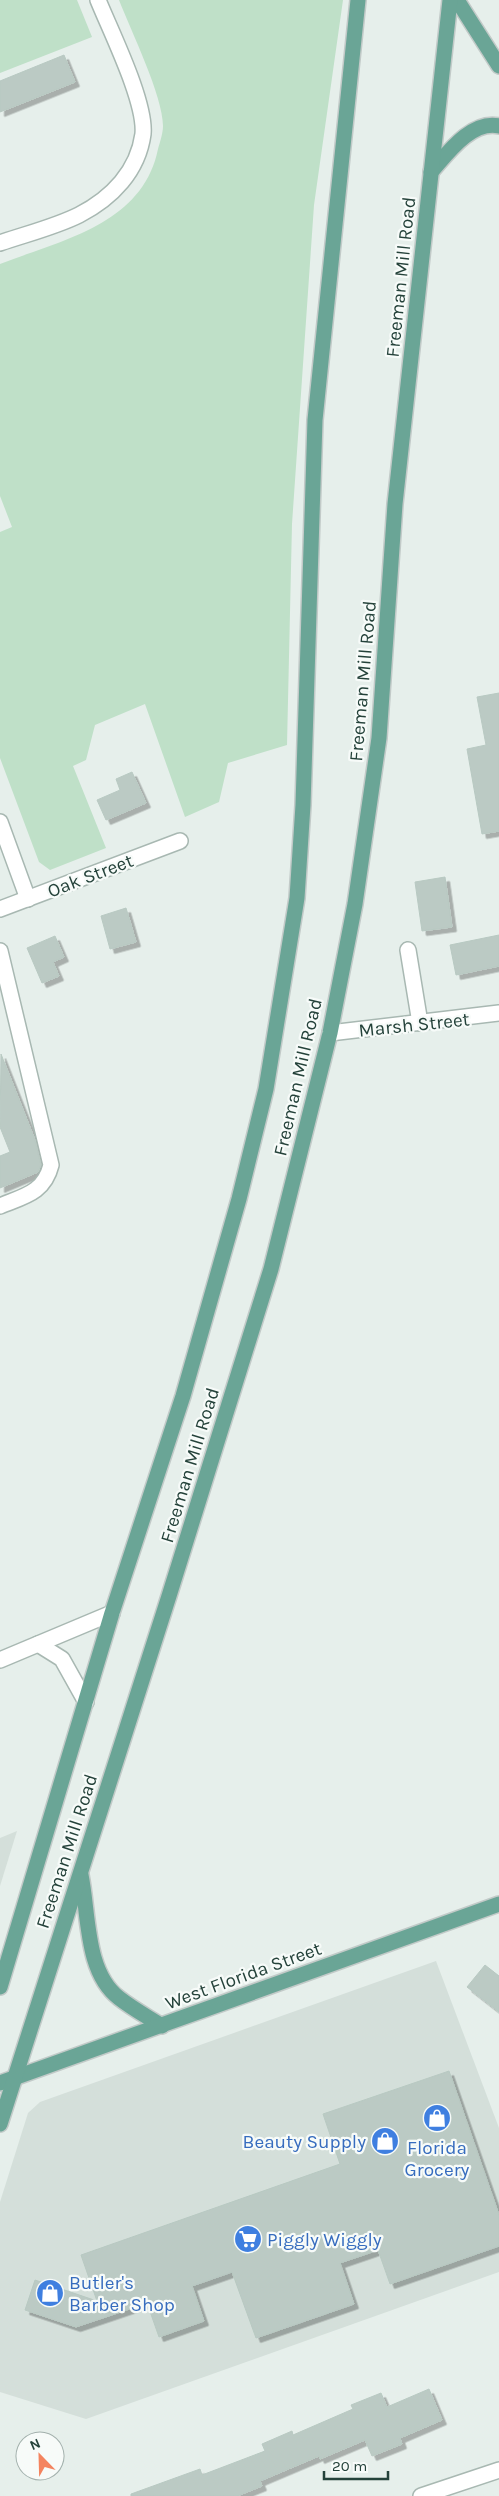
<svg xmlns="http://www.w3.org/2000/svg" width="499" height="2496" font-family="Karla,sans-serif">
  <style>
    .built { fill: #d4dfda }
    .green { fill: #bfe0c8 }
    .building { fill: #bbcac4; stroke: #b8c9c2; filter: url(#shadow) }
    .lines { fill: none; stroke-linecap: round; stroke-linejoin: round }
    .minor-casing { stroke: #a8b8b2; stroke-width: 18 }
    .major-casing { stroke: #c2cac8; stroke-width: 18 }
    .minor { stroke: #fff; stroke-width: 15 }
    .major { stroke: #6aa596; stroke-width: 15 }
    .labels { text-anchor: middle; stroke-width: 4.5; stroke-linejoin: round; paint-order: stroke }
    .street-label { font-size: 19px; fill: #24423a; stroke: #f7fbf9 }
    .shop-label { font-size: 19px; fill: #366cbe; stroke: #f7fbf9; text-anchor: start }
  </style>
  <defs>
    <filter id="shadow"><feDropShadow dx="4.5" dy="4.5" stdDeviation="0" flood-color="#0004"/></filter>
  </defs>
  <rect width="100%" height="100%" fill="#e6efeb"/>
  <g class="built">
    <polygon points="17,1831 0,1886 0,1838"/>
    <polygon points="436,1961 499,2128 499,2272 86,2419 0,2392 0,2202 28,2113 40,2102"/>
  </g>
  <g class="green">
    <polygon points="0,0 77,0 92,37 0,73"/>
    <path d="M119,0H343L314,205L292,524L287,745L228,763L219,802L185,817L145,704L95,725L86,760L73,766L106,848L50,870L39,862L0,758V532L12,527L0,496V264C62,240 143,224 158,149C160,142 163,133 163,126C163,96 131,31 119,0Z"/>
  </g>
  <g class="building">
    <polygon points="64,55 75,82 0,112 0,81"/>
    <polygon points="499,693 499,831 482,834 467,749 486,745 477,697"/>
    <polygon points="132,772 146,803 106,820 97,800 120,790 116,779"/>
    <polygon points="445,877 452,927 422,931 415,882"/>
    <polygon points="126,908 136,942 110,949 101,916"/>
    <polygon points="499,935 499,966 456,975 450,945"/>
    <polygon points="55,936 64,957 53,962 59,976 42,983 27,948"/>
    <polygon points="1,1054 35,1140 41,1165 38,1172 0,1188 0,1156 10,1152 0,1127"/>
    <polygon points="485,1965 499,1976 499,2012 467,1987"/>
    <polygon points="449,2071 499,2215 499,2246 390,2284 378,2250 340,2263 354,2304 256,2338 232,2272 192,2286 204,2321 159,2337 147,2303 76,2327 25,2310 35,2280 97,2301 81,2255 340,2164 323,2114"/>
    <polygon points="429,2389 442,2420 400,2438 402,2444 372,2456 365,2440 320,2459 319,2456 260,2481 262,2486 237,2496 131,2496 131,2494 200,2469 202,2475 265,2451 262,2444 292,2431 293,2435 353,2409 351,2405 381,2393 387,2407"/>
  </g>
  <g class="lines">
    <g class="minor-casing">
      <g id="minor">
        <path d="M0,243C26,234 55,227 79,215C112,198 138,171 143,134C146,102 111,32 98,0"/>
        <polyline points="0,822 28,899"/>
        <polyline points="0,909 180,841"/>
        <polyline points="408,950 420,1023"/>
        <path d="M0,951L51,1165C44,1193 24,1196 0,1206"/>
        <polyline points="330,1033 499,1013"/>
        <polyline points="38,1644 62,1659 86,1702"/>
        <polyline points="0,1660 112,1613"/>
        <polyline points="421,2496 499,2470"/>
      </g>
    </g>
    <g class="major-casing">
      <g id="major">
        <polyline points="457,0 499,66"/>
        <path d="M431,172C447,154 471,120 499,126"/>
        <path d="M81,1875C89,1914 85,1972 119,1998C133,2009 148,2017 162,2026"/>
        <polyline points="0,1987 112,1613 183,1396 239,1199 266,1089 297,898 303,805 315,420 358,0"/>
        <polyline points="0,2083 499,1904"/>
        <polyline points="0,2124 169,1596 271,1269 330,1033 355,904 379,738 395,504 450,0"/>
      </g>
    </g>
    <use href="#minor" class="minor"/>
    <use href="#major" class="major"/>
  </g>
  <defs>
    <g id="shop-disc" transform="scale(1.4375)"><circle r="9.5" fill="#3f7fe0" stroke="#f7fbf9"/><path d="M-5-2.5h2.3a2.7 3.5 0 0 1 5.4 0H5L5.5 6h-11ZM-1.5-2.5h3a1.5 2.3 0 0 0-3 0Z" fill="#fff"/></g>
    <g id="supermarket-disc" transform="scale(1.4375)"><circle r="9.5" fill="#3f7fe0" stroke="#f7fbf9"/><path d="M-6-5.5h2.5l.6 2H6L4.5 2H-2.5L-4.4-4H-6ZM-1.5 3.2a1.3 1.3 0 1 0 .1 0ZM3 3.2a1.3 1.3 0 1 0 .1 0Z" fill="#fff"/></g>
  </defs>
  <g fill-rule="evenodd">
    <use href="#shop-disc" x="437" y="2118"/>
    <use href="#shop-disc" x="385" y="2141"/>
    <use href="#supermarket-disc" x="248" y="2239"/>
    <use href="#shop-disc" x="50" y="2293"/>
  </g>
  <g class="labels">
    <g class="street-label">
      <text transform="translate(400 277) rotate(-84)" y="7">Freeman Mill Road</text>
      <text transform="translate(362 681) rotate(-85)" y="7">Freeman Mill Road</text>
      <text transform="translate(90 875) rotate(-21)" y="7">Oak Street</text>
      <text transform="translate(414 1024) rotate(-6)" y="7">Marsh Street</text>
      <text transform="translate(297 1077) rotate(-77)" y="7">Freeman Mill Road</text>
      <text transform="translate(189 1465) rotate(-73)" y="7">Freeman Mill Road</text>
      <text transform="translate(66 1851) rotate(-72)" y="7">Freeman Mill Road</text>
      <text transform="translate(243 1975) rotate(-20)" y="7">West Florida Street</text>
    </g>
    <g class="shop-label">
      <text x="366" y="2148" text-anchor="end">Beauty Supply</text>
      <text x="437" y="2154" text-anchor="middle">Florida<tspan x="437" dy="22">Grocery</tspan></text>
      <text x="267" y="2246">Piggly Wiggly</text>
      <text x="69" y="2289">Butler's<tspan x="69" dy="22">Barber Shop</tspan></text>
    </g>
  </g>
  <g transform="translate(40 2456) rotate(337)"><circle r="24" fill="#f7fbf9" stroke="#a3b1ad"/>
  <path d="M0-4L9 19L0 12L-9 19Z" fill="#f4845f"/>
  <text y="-8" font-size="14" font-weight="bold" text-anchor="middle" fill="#24423a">N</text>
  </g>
  <path d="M324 2471v8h64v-8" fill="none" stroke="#24423a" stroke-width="2.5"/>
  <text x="332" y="2471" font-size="15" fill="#24423a" stroke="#f7fbf9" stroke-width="4" paint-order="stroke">20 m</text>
</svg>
